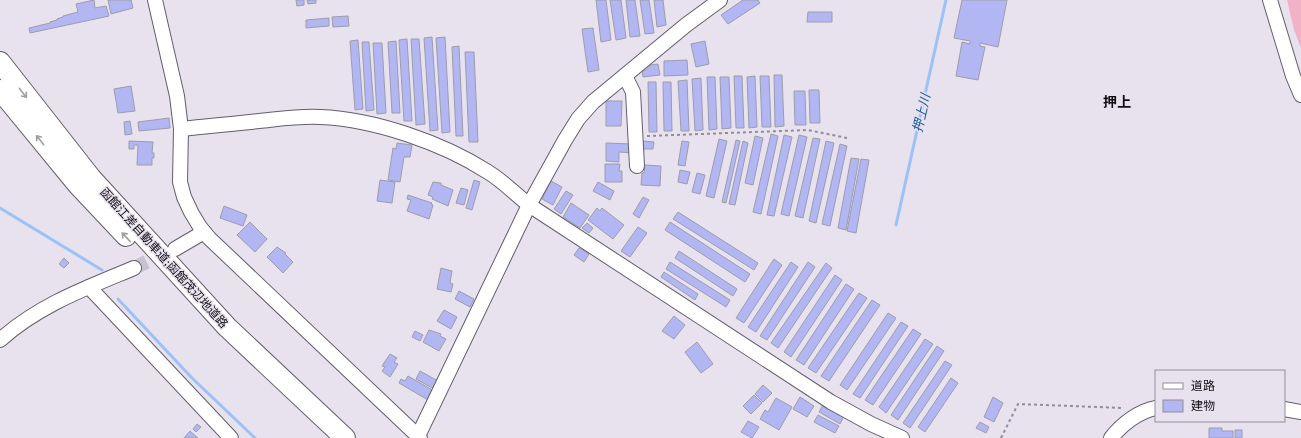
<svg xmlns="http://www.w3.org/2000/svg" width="1301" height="438" font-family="'Libre Baskerville','Noto Sans JP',serif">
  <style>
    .green { fill: #f1b1c6 }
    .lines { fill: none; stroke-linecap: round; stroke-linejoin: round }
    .stream { stroke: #9bc2f6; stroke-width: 3 }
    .building { fill: #b2b6f2; stroke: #9c9daa }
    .minor-tunnel { stroke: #c8c2ce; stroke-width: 14; stroke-dasharray: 14 7; stroke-linecap: butt }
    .minor-casing { stroke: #635e69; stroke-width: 16 }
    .highway-casing { stroke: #635e69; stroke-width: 22 }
    .path { stroke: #918c96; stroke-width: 2; stroke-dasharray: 3 3; stroke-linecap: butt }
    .minor { stroke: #fff; stroke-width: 14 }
    .highway { stroke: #fff; stroke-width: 20 }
    .oneway { stroke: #9f9fa0 }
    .labels { text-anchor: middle; stroke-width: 3; stroke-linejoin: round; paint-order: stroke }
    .street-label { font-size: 12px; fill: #100e12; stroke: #e8e2ef }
    .water-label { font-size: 13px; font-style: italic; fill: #1855a1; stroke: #e8e2ef }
    .quarter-label { font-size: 14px; font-weight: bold; fill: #100e12; stroke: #e8e2ef }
  </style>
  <rect width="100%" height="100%" fill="#e8e2ef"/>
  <polygon class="green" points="1287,0 1301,0 1301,48 1294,30"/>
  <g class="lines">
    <g class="stream">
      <polyline points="0,208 102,270"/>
      <polyline points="896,225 946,0"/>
      <polyline points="118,299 191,377 255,438"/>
    </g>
  </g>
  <g class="building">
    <polygon points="94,0 95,8 106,6 109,16 30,33 29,28 50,23 50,22 57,20 57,19 63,17 63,16 78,12 76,4"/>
    <polygon points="108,0 131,0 133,8 111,14"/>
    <polygon points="296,0 304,0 304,5 297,6"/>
    <polygon points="307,0 316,0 316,3 308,4"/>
    <polygon points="596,0 606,0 611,40 601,42"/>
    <polygon points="610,0 621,0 626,38 616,40"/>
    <polygon points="626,0 635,0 640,36 630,37"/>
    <polygon points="640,0 649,0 654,33 645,34"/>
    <polygon points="654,0 663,0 666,25 657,27"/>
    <polygon points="743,0 758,0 760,3 728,24 721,15"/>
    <polygon points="962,0 1007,0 998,47 980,43 980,46 985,47 978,80 956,76 962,42 970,44 970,41 954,38"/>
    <polygon points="808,12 832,12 832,22 807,22"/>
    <polygon points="348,16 349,26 333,27 332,17"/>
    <polygon points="329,18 329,26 306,28 306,20"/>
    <polygon points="593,28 599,70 588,72 582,29"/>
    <polygon points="432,37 438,130 430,131 424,38"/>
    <polygon points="445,37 450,132 442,133 436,38"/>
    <polygon points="407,39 412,121 404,121 399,40"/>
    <polygon points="411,39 419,39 425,124 416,125"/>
    <polygon points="358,40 363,109 355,110 350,41"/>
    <polygon points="396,41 400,113 392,113 388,42"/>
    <polygon points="705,41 709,64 696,67 691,44"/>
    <polygon points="362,42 369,42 374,110 366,111"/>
    <polygon points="373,43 382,43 386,113 377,114"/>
    <polygon points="459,46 463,136 456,136 452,47"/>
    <polygon points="465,52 474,52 478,142 469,142"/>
    <polygon points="687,60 688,75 664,76 664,61"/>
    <polygon points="658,64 660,75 643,77 642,71 646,70 650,65"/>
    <polygon points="774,75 782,75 784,126 775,127"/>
    <polygon points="734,76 742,76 744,128 736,128"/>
    <polygon points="755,76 757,127 749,128 747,77"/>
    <polygon points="760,76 769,76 771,127 762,127"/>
    <polygon points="707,77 715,77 717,129 709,130"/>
    <polygon points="720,77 729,77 731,128 722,129"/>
    <polygon points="701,78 703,130 695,131 692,79"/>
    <polygon points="687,80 689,131 681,131 678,81"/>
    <polygon points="648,82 656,82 657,132 649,132"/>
    <polygon points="663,82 671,82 672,131 664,131"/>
    <polygon points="131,86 135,111 118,113 114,89"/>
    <polygon points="809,90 819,90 820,123 810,123"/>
    <polygon points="794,91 805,91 806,125 795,125"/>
    <polygon points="606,101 622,101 621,126 606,126"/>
    <polygon points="169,118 170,128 139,131 138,122"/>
    <polygon points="130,121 132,134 125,135 124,122"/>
    <polygon points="771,134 778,136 761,214 753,212"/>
    <polygon points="784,135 792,137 774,216 767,215"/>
    <polygon points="799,135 807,137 789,216 781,214"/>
    <polygon points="755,136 763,138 753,185 745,183"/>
    <polygon points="813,138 820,139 803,218 795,216"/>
    <polygon points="719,139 727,141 714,198 706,196"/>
    <polygon points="736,140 740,141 726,203 722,202"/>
    <polygon points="129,141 153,142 152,153 154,153 154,158 152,158 152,165 137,165 138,145 134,145 134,149 129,149"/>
    <polygon points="643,141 654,142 653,149 642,149"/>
    <polygon points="682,141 689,142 685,166 678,165"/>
    <polygon points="743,141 748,143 735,205 729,204"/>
    <polygon points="826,141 834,143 816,223 809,221"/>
    <polygon points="397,143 412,145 410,157 404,157 400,182 388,180 393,148 396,149"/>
    <polygon points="606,143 632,144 632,153 619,152 619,162 606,161"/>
    <polygon points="840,144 847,146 830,226 822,224"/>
    <polygon points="851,158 859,159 846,230 838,228"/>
    <polygon points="861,159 869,160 856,233 847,231"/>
    <polygon points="605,164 620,164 619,171 622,171 622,182 605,182"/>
    <polygon points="645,165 661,166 660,186 641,185 642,173 644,173"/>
    <polygon points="680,170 690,172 687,184 678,182"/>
    <polygon points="697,173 705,175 700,194 692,192"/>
    <polygon points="380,180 395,182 392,203 377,201"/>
    <polygon points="474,180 480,182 472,210 466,208"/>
    <polygon points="551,181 562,187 553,205 542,199"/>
    <polygon points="433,182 441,183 441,185 453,190 448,206 432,199 433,197 428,195"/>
    <polygon points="598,182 614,191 610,200 593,191"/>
    <polygon points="461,188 468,190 464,205 456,203"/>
    <polygon points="566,191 573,195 561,214 554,209"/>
    <polygon points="408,195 432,203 431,204 433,205 429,219 407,211 411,200 407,199"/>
    <polygon points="643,197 649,200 639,218 633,214"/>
    <polygon points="571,203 589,215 580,228 563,217"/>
    <polygon points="224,206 247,215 243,226 220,218"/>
    <polygon points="597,208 600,211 602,208 624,225 613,239 588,220"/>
    <polygon points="678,212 758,263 754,270 673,219"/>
    <polygon points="250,222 267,239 255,252 237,235"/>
    <polygon points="670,222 750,274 745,282 665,230"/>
    <polygon points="587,223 593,228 589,233 582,228"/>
    <polygon points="638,227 647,233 630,257 621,251"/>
    <polygon points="277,247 286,253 285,254 293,262 283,273 267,257"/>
    <polygon points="579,248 589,254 584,262 574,255"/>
    <polygon points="679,251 737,289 733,296 675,258"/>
    <polygon points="64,258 69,263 64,268 59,264"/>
    <polygon points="774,259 782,265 744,323 736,318"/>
    <polygon points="670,262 730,300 726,307 666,269"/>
    <polygon points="791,262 798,267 756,332 748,327"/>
    <polygon points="808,262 815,267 767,340 760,336"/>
    <polygon points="826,263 832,268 778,348 771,343"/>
    <polygon points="441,268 452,271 450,283 453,284 451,292 437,289"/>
    <polygon points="664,272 698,294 695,300 661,277"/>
    <polygon points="835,275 842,280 791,357 784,352"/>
    <polygon points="846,284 854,289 804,365 796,360"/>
    <polygon points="459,291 474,299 470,307 455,299"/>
    <polygon points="859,293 867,298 816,373 808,368"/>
    <polygon points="872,300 880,305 829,381 821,376"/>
    <polygon points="444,310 457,317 451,329 437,321"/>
    <polygon points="888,313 896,318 847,390 840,385"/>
    <polygon points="674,316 685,325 674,339 662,331"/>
    <polygon points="901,322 908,326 860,398 853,394"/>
    <polygon points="913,329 921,334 873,405 865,400"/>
    <polygon points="429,330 441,334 440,336 446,339 439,351 423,342"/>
    <polygon points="415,331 423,335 420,341 412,337"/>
    <polygon points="925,339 933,344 886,413 879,407"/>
    <polygon points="697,342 713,364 701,373 685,352"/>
    <polygon points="937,346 944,351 898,420 891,415"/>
    <polygon points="390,354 397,358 394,362 398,364 390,377 382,371 385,367 382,366"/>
    <polygon points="945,361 952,365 910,428 903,423"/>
    <polygon points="420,371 438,381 434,389 416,379"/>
    <polygon points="408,376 434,391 428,400 399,383 401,379 405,381"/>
    <polygon points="951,378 958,383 925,432 918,427"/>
    <polygon points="763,385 772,393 763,402 755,394"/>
    <polygon points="754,395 762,403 751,414 743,406"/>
    <polygon points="800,397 814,406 807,417 793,409"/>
    <polygon points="993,397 1003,403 994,422 984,417"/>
    <polygon points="776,398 792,407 779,430 760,419 765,410 768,412"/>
    <polygon points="823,405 844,416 840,424 819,412"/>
    <polygon points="818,415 839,426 835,433 814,422"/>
    <polygon points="748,421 759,427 752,438 741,432"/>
    <polygon points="980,422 989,427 986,433 976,428"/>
    <polygon points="197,424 201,427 196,432 193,429"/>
    <polygon points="1209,428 1222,428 1222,431 1233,431 1233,438 1209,438"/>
    <rect x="1235" y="430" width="7" height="8"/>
    <polygon points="190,431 198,438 184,438"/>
  </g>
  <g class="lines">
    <polyline class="minor-tunnel" points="134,268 169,251"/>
    <g class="minor-casing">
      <g id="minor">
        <polyline points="155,0 177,96 181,129 180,182 184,197 191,212 200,227 209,238 420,438"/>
        <polyline points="1270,0 1293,76 1301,95"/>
        <polyline points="625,76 633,92 637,166"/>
        <path d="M181,129C207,126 233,124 259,121C279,119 299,116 320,117C374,119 443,143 488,172C503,181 515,194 529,205L831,402L871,424L902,438"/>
        <polyline points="175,249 204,232"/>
        <polyline points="89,287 231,438"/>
        <path d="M0,340C39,305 86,288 134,268"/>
        <polyline points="1284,409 1301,412"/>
        <polyline points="418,436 529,205 565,140 578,119 593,102 686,25 720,0"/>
        <path d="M1111,438C1122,424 1139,411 1156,408"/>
      </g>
    </g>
    <g class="highway-casing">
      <g id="highway">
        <polyline points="0,62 91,178 227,327 345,438"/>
        <polyline points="0,90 78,185 126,236"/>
      </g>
    </g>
    <g class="path">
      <polyline points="647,136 808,130 847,138"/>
      <polyline points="1001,438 1018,404 1124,408"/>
    </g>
    <use href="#minor" class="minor"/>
    <use href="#highway" class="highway"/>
  </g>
  <defs><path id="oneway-shaft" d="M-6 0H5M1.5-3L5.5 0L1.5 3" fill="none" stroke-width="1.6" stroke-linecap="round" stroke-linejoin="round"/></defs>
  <g class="oneway">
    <use href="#oneway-shaft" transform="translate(23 93) rotate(52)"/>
    <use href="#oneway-shaft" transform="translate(40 140) rotate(-129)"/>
    <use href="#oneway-shaft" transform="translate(126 237) rotate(-133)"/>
  </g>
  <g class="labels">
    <g class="street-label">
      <text transform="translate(164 258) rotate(48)" y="4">函館江差自動車道;函館茂辺地道路</text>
    </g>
    <g class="water-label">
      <text transform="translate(921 113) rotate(-77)" y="5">押上川</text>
    </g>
    <g class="quarter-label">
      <text x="1117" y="107">押上</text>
    </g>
  </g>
  <rect x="1155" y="370" width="130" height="52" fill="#e8e2ef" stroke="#928d97"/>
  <rect x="1163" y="383" width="20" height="6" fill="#ffffff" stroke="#928d97"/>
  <text x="1191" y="390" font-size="12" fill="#100e12">道路</text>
  <rect x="1163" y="400" width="20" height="12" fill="#b2b6f2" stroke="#928d97"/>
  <text x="1191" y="410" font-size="12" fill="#100e12">建物</text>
</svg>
